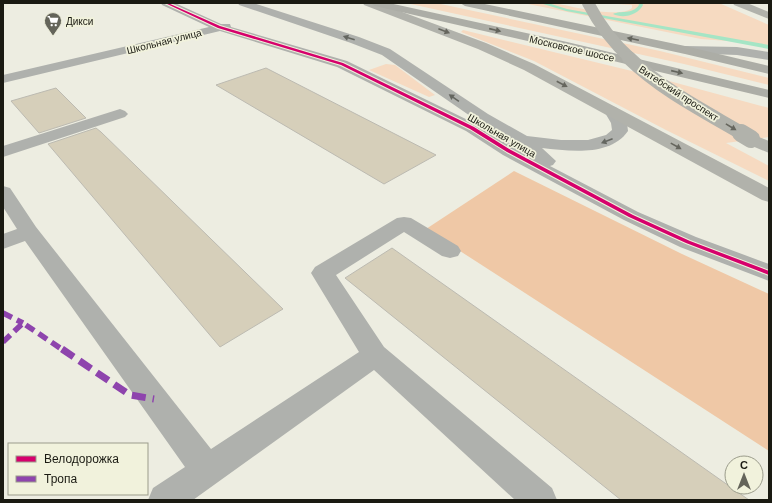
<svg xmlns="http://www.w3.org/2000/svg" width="772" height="503" font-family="Helvetica,sans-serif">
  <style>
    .green { fill: #f6dac1 }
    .forest { fill: #efc8a6 }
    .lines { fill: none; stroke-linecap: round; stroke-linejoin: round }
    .stream { fill: #a5e5c5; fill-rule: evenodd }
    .building { fill: #d6cfba; stroke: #bcbab1 }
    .minor { fill: #afb1ad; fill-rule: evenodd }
    .major { fill: #b1b2ab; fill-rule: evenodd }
    .highway { fill: #acada6; fill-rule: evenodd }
    .major-bridge-far2 { stroke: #b1b2ab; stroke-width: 12 }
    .major-bridge-far1 { stroke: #b1b2ab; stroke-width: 14 }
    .major-bridge { stroke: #b1b2ab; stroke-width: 18 }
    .quiet-far1 { stroke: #8e44ad; stroke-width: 5.5; stroke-dasharray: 10 5.5; stroke-linecap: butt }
    .quiet { stroke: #8e44ad; stroke-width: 7; stroke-dasharray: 14 7; stroke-linecap: butt }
    .cycleway-casing { stroke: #f1f2dc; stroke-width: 2 }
    .cycleway { fill: #d6006c; fill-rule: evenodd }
    .oneway { fill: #63645c }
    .oneway2 { fill: #66665e }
    .oneway3 { fill: #646660 }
    .labels { text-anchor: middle; stroke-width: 3.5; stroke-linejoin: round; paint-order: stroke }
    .far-poi-label { font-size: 10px; fill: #1a1a12; stroke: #f1f2dc; text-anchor: start }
    .far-street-label { font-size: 10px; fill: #1a1a12; stroke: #f1f2dc }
  </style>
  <rect width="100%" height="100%" fill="#edede1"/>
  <g class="green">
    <polygon points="406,3 436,3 660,51 769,78 769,85 684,64"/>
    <path d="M523,3C533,3 544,1 554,3C570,6 620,19 632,8V5L603,3H719L769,25V48L741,42L701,39Z"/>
    <polygon points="463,30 636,72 769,108 769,137 726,143 769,166 769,181 666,130 534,61 461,32"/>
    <polygon points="386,64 395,65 435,95 429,97 369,70"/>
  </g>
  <polygon class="forest" points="514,171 682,254 769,294 769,451 426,229"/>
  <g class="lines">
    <g class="stream">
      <polygon points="540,3 548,3 567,9 769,45 769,49 566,11"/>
      <path d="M638,3H642L643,5C638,15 623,19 613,14C621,10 632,15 639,5Z"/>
    </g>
  </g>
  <g class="building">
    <polygon points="266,68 436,155 384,184 216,85"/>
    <polygon points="56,88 86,118 39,133 11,101"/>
    <polygon points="96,128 101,132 283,309 220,347 48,144"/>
    <polygon points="392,248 749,500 621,500 345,278"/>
  </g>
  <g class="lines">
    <g class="minor">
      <path d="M161,3H175L221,24H230L231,27L347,61L478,125L528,154L517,145L476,120L382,55L351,43L239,5L238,3H253L359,37L390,49L488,114L527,136L561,140H588L606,135L612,130L611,123L604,111L607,108L612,106L617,108L627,123L628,131C610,157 569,151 542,148L556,161L553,165L550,166L638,212L696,237L769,264V281L680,247L624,220L503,155L466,131L337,67L220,31L3,83V75L209,27L162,5Z"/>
      <polygon points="685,46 737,47 769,52 769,60 737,55 681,53 679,50 681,47"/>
      <polygon points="120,109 125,111 128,114 125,117 3,157 3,146"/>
      <polygon points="3,186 10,188 36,227 211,449 359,352 311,273 315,267 397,218 404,217 411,218 458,246 461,251 458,256 450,258 442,256 404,232 336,275 384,347 552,488 557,500 515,500 374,370 193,500 148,500 153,488 185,467 25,241 3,249 3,234 17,229 3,207"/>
    </g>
    <g class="major">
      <polygon points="363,3 378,3 486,43 534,64 769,188 769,202 762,200 524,70 478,49 364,5"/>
      <polygon points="733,3 747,3 769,12 769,19 734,5"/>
      <polygon points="751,134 769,141 769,153 745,143 743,139 745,135"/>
    </g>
    <g class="highway">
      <polygon points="370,3 389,3 567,42 769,90 769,98 567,50 375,6"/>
      <polygon points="460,3 480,3 685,46 769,66 769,74 685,54 465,6"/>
    </g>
    <path class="major-bridge-far2" d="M588,3C600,26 612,42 631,59"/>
    <path class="major-bridge-far1" d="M629,58C662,90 704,111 743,134"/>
    <polyline class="major-bridge" points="741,133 751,139"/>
    <g class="quiet-far1">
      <polyline points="3,313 23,323"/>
      <polyline points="3,342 23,323 63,350"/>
    </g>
    <polyline class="quiet" points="62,349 130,395 154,399"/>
    <g class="cycleway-casing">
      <polygon id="cycleway" points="165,3 168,3 220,26 343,63 474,127 511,150 633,215 690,241 769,271 769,275 686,243 629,217 507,152 470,129 341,65 218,28"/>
    </g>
    <use href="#cycleway" class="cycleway"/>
  </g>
  <defs><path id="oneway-solid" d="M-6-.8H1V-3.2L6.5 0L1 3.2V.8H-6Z"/></defs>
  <g class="oneway">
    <use href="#oneway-solid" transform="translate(495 30) rotate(13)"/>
    <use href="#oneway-solid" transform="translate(633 39) rotate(-168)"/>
    <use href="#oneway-solid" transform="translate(677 72) rotate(13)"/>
  </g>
  <g class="oneway2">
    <use href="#oneway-solid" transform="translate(444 31) rotate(21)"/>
    <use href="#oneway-solid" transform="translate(562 84) rotate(28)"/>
    <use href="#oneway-solid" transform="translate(731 127) rotate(31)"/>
    <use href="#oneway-solid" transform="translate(676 146) rotate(29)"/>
  </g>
  <g class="oneway3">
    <use href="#oneway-solid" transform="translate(349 38) rotate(-162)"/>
    <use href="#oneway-solid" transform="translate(454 98) rotate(-145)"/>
    <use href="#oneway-solid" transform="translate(607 141) rotate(159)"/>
  </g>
  <defs>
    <g id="supermarket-pin" transform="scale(0.9)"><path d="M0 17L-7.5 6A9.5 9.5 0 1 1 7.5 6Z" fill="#64645a" stroke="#f1f2dc"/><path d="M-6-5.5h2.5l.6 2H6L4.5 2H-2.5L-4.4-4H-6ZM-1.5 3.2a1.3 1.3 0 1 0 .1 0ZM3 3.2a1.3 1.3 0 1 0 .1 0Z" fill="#fff"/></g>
  </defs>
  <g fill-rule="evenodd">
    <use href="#supermarket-pin" x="53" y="21"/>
  </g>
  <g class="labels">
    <g class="far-poi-label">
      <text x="66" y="25">Дикси</text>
    </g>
    <g class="far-street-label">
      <text transform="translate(164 41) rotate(-14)" y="4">Школьная улица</text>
      <text transform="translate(572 48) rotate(13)" y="4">Московское шоссе</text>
      <text transform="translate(679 93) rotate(33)" y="4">Витебский проспект</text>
      <text transform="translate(502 135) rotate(30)" y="4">Школьная улица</text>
    </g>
  </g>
  <rect width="772" height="503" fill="none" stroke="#1a1a12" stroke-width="8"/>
  <rect x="8" y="443" width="140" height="52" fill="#f1f2dc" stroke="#9b9c8b"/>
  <rect x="16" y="456" width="20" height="6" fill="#d6006c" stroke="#9b9c8b"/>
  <text x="44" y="463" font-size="12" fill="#1a1a12">Велодорожка</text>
  <rect x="16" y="476" width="20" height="6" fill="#8e44ad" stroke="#9b9c8b"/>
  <text x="44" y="483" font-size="12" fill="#1a1a12">Тропа</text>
  <g transform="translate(744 475)"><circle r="19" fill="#f1f2dc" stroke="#9b9c8b"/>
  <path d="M0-3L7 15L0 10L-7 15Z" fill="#64645a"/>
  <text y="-6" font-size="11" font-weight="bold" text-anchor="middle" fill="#1a1a12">С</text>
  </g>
</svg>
